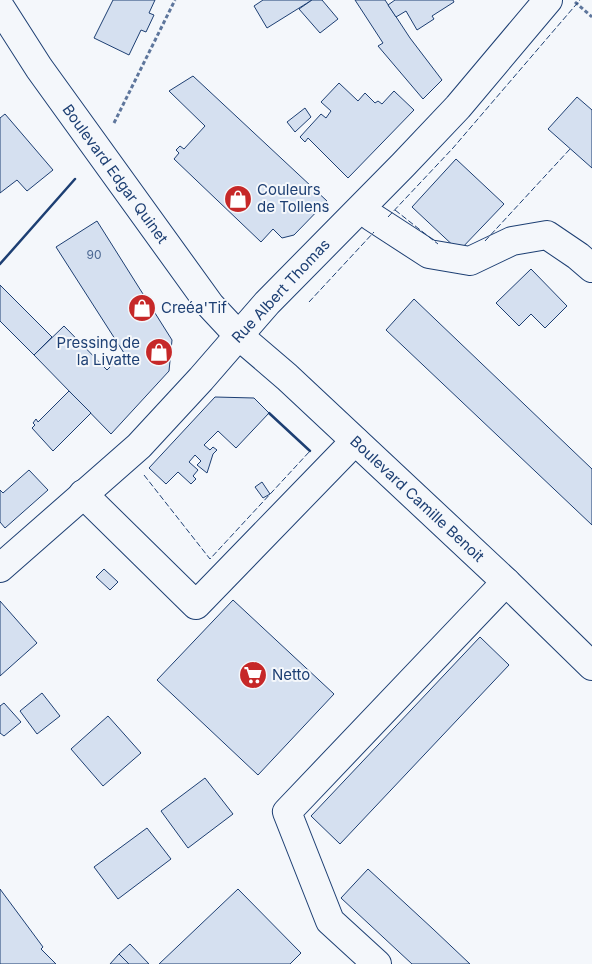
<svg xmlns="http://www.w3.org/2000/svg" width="592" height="964" font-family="Inter,sans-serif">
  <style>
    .building { fill: #d5e0f0; stroke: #1d3f73 }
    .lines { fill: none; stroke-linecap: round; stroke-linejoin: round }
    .minor-casing { stroke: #1d3f73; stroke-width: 30 }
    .path { stroke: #5e769c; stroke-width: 3; stroke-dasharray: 4 2.5; stroke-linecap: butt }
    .minor { stroke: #f4f7fb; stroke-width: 28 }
    .fence { stroke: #1d3f73; stroke-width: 1; stroke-dasharray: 6 2.5; stroke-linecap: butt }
    .wall { stroke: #1d3f73; stroke-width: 2.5 }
    .labels { text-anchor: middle; stroke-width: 4; stroke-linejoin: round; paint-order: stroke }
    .number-label { font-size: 12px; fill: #4b6792 }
    .street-label { font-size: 15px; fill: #1d3f73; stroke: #f4f7fb }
    .poi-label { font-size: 15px; fill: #1d3f73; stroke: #f4f7fb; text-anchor: start }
  </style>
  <rect width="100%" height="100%" fill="#f4f7fb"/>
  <g class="building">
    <polygon points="113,0 155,0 149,13 154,15 146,32 141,30 129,55 94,38"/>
    <polygon points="263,0 312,0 267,28 254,6"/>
    <polygon points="312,0 322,0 338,19 320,33 299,9"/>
    <polygon points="355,0 385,0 410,38 442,80 423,99 378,46 383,43"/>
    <polygon points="395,0 453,0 454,2 432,16 434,19 417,30 406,11 396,17 388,5"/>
    <polygon points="193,76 327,201 294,235 282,238 273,229 261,242 174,159 179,153 176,150 180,146 184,149 205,126 169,91"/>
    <polygon points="339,83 358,101 365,93 375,103 378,101 382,104 394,91 414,110 348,178 308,138 305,142 300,137 321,114 326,118 331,111 321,102"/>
    <polygon points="577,97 592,110 592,168 548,129"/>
    <polygon points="305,108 311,117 295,132 287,122"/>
    <polygon points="5,114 53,170 27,191 17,180 0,193 0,118"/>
    <polygon points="456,159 504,204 459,251 412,207"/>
    <polygon points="97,221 172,340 169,371 111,434 34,355 64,326 107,370 124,353 56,247"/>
    <polygon points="531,269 567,306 545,328 531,314 519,326 496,303"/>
    <polygon points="0,285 52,337 34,355 0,321"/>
    <polygon points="414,299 592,469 592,525 386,330"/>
    <polygon points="69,391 91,413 53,451 32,428 35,425 33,423 36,419 38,422"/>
    <polygon points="215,397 254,398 269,413 236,448 218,431 204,445 210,450 213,447 217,450 213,454 207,473 197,465 201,461 195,455 189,462 198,470 193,476 196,479 191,484 178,472 166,484 149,468"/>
    <polygon points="29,470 48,490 5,528 0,522 0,490 3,493"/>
    <polygon points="262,482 270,494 263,498 255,487"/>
    <polygon points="104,569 118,582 110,590 96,577"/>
    <polygon points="233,600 334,694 258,775 157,680"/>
    <polygon points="0,601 37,643 0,676"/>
    <polygon points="480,637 509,665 340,844 311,816"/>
    <polygon points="42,693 60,716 37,734 20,711"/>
    <polygon points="4,703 21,722 4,736 0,733 0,706"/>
    <polygon points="108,716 141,753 103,786 71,749"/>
    <polygon points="205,778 233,814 188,848 161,811"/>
    <polygon points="147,828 171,859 118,899 94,867"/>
    <polygon points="368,869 433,929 470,964 412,964 341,898"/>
    <polygon points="0,889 43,947 41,949 56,964 0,964"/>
    <polygon points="238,889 301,953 290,964 159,964"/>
    <polygon points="130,944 149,964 129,964 119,954"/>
    <polygon points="119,954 129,964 110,964"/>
  </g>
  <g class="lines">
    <g class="minor-casing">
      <g id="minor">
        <polyline points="0,7 39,68 210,305 238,335 287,377 506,582 592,666"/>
        <polyline points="372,217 429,254 470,261 512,241 547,235 578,256 592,268"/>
        <polyline points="83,494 196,605 355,441"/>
        <polyline points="0,568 139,446 201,379 267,303 403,165 458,107 548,0"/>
        <polyline points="377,964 330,921 287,812 506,582"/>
      </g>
    </g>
    <g class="path">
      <polyline points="575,2 592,17"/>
      <polyline points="114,123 175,0"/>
    </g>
    <use href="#minor" class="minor"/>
    <g class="fence">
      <polyline points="395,210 438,244"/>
      <polyline points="388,217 453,148 580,0"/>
      <polyline points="485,241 570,149"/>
      <polyline points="309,302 374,232"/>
      <polyline points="144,475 210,559 310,451"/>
    </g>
    <g class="wall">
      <polyline points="0,264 75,179"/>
      <polyline points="269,413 310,451"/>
    </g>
  </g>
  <defs>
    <g id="shop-disc" transform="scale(1.4375)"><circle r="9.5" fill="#c62828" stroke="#f4f7fb"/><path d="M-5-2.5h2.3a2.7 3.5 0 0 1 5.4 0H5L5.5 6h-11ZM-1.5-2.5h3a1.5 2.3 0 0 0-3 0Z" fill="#fff"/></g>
    <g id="supermarket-disc" transform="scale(1.4375)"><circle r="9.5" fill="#c62828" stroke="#f4f7fb"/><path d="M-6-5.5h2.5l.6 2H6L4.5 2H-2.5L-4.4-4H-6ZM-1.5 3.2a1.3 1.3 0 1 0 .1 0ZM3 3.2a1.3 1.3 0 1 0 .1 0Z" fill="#fff"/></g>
  </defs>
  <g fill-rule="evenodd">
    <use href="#shop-disc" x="238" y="199"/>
    <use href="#shop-disc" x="142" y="308"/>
    <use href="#shop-disc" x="159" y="352"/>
    <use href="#supermarket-disc" x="253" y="675"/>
  </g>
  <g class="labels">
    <g class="number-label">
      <text x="94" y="259">90</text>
    </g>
    <g class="street-label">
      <text transform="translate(115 174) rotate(54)" y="5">Boulevard Edgar Quinet</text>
      <text transform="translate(281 291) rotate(-47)" y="5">Rue Albert Thomas</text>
      <text transform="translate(417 499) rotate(43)" y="5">Boulevard Camille Benoit</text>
    </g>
    <g class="poi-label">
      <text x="257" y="195">Couleurs<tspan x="257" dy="17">de Tollens</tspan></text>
      <text x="161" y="313">Creéa'Tif</text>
      <text x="140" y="348" text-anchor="end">Pressing de<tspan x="140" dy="17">la Livatte</tspan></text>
      <text x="272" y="680">Netto</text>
    </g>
  </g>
</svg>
